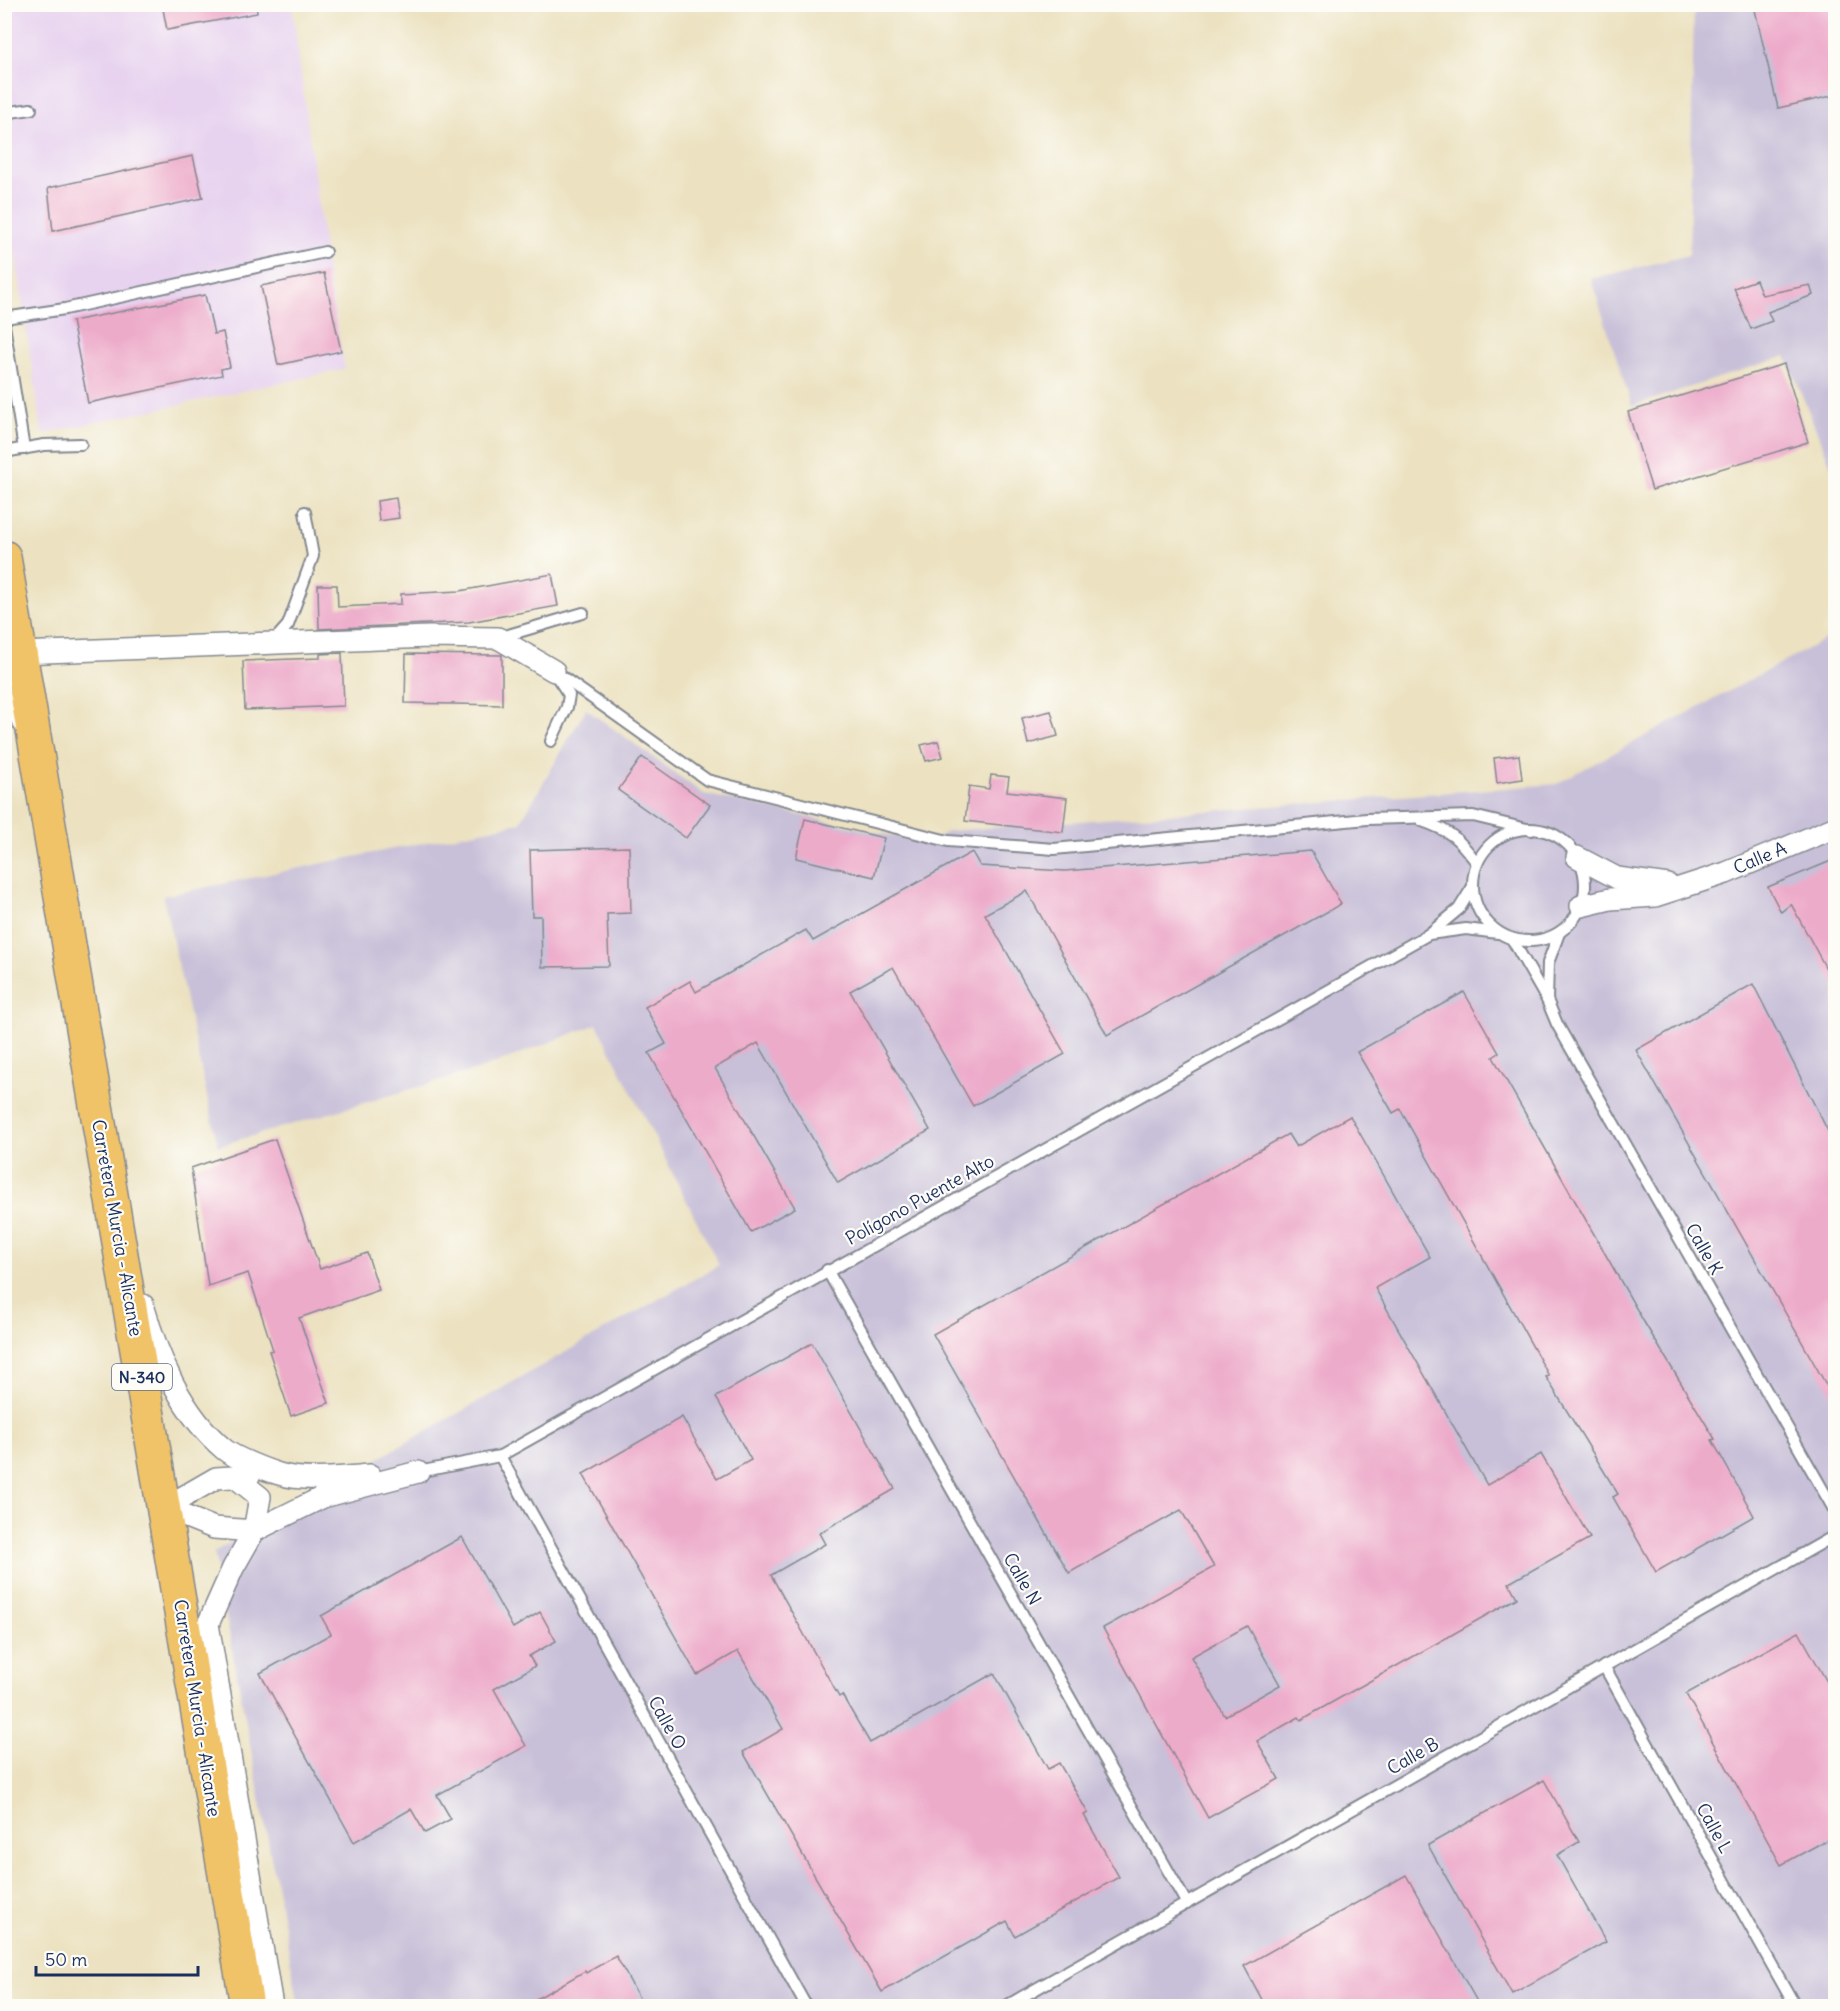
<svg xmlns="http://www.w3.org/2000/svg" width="1840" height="2011" font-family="Delius,sans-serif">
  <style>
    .built { fill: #e7d2ef }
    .industrial { fill: #c8bfd8 }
    .building { fill: #edabca; fill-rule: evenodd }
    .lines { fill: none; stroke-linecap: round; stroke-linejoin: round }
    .lane-casing { stroke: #848890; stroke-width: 14 }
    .street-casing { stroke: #848890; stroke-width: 24 }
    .highway-casing { stroke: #848890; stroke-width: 36 }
    .lane { stroke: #fff; stroke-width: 10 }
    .street { stroke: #fff; stroke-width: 21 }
    .highway { stroke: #f0c369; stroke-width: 33 }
    .labels { text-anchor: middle; stroke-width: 4.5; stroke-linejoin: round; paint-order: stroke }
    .shield { fill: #fdfcf7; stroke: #5f6c8c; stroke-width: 1.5 }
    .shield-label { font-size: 16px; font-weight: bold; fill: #1b2f5e }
    .street-label { font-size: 18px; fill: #1b2f5e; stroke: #fdfcf7 }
  </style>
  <rect width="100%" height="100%" fill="#fdfcf7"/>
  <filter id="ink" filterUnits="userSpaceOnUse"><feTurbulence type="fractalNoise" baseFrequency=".0167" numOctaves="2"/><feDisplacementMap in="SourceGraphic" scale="12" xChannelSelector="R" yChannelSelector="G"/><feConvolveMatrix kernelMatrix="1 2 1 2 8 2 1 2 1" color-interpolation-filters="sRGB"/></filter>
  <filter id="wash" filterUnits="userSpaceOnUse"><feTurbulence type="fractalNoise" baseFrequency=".008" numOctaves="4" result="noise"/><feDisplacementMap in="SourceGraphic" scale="24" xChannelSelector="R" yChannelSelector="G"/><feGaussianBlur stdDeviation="1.35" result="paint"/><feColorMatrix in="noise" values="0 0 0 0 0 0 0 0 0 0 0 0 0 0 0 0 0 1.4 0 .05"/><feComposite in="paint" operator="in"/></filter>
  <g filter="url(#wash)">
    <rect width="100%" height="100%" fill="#ece2c1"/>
    <polygon class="built" points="4,5 292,5 328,278 345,369 42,434 5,184"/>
    <g class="industrial">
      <polygon points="1694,5 1835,5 1835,476 1786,356 1632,406 1591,279 1689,255"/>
      <polygon points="1835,634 1835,2006 299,2006 214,1552 719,1265 597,1024 483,1068 218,1146 163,896 520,823 586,709 704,794 926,843 949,831 1556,784"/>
    </g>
    <g id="blocks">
      <g class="building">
        <polygon points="162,4 256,4 257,13 167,30"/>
        <polygon points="1780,4 1836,4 1836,95 1778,108 1755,10"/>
        <polygon points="193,156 203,198 53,231 48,188"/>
        <polygon points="324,273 341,351 278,365 261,286"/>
        <polygon points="1756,280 1762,295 1810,285 1813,295 1768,312 1772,321 1751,329 1734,288"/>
        <polygon points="205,295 214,334 223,332 230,367 221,369 222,375 88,403 72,321"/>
        <polygon points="1784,364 1808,442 1652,490 1628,412"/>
        <polygon points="396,498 399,518 379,521 377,501"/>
        <polygon points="552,574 558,606 469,622 319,629 318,585 337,585 338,607 401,604 401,594 460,591"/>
        <polygon points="342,653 344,706 245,710 243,661 320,658 320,654"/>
        <polygon points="406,654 502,655 502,705 405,703"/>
        <polygon points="1051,711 1058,736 1028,744 1022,718"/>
        <polygon points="938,741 943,757 926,761 921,745"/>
        <polygon points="1519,755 1522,779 1497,783 1494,758"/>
        <polygon points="642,757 710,805 686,838 618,790"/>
        <polygon points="991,775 1009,777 1007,791 1067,798 1063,832 965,821 969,786 989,789"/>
        <polygon points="805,819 884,838 874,877 796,858"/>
        <polygon points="629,847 631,913 607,914 609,966 542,967 541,916 532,916 530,850"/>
        <polygon points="1311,851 1341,904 1107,1035 1027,891 985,914 1065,1054 973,1106 893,967 850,991 930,1130 838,1183 758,1043 715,1068 795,1208 751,1232 649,1053 666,1044 645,1007 690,981 696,992 806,930 813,941 972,852 980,866 1065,871"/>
        <polygon points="1831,861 1836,870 1836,987 1791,904 1781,912 1768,887"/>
        <polygon points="1753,984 1836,1147 1836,1402 1636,1050"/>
        <polygon points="1464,992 1499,1053 1493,1057 1644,1322 1715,1439 1712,1440 1754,1516 1656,1572 1613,1497 1618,1494 1546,1377 1549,1376 1400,1109 1393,1113 1357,1052"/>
        <path d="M1350,1116L1430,1257L1375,1288L1487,1485L1541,1454L1590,1538L1509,1583L1517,1598L1301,1720L1299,1717L1257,1741L1279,1779L1208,1818L1103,1628L1214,1567L1181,1510L1069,1573L933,1334L1288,1134L1296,1147ZM1247,1626L1280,1685L1225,1716L1191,1657Z"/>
        <polygon points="275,1139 320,1269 367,1253 379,1290 299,1318 329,1403 291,1416 269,1351 273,1350 248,1273 208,1286 191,1168"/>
        <polygon points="812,1343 895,1489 819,1533 825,1544 771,1575 839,1697 842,1695 870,1743 994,1673 1048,1769 1059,1763 1088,1813 1084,1815 1119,1877 1015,1936 1007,1921 882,1992 743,1752 783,1729 738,1651 697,1675 583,1474 682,1417 717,1479 751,1460 716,1397"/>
        <polygon points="462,1537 513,1628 540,1612 556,1641 529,1656 535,1666 494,1689 526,1746 437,1795 451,1819 425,1833 411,1809 354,1842 260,1673 331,1634 321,1616"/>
        <polygon points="1799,1632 1836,1698 1836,1835 1781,1865 1686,1694"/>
        <polygon points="1544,1780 1579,1842 1557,1855 1606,1942 1512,1994 1428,1845"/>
        <polygon points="1406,1875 1480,2007 1266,2007 1244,1966"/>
        <polygon points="616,1956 644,2007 522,2007 585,1971 586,1973"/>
      </g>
    </g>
  </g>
  <g filter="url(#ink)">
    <use href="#blocks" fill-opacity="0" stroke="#848890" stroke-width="1.5"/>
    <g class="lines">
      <g class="lane-casing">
        <g id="lane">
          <polyline points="4,113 31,109"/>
          <polyline points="4,318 65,309 325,252"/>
          <polyline points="4,325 24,449"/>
          <polyline points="4,452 44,445 81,444"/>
          <polyline points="498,638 583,613"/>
          <polyline points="272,643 288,625 313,556 305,512"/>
          <polyline points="554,671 707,780 948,841 1054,849 1367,819 1473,816 1531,830"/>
          <polyline points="551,741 567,707 569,695 557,677"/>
          <path d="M1422,821C1451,831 1458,838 1477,863"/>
          <circle cx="1529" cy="885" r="56"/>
          <polyline points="1429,934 1466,929 1498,933"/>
          <polyline points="1512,939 1547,1000 1557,1024 1836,1513"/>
          <polyline points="1547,1000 1548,963 1559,933"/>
          <polyline points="827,1270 1187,1904"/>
          <polyline points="500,1456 806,2006"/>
          <polyline points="418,1472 500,1456 1429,934 1459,909 1472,888"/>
          <polyline points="1604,1666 1795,2006"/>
          <polyline points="1006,2006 1836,1535"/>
        </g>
      </g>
      <g class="street-casing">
        <g id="street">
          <polyline points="20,653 429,637 498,638 554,671"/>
          <polyline points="4,664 10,698 25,725"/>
          <polyline points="1577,857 1617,878 1668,885"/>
          <polyline points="1581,906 1610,899 1655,896 1726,873 1836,827"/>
          <path d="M143,1305C158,1357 181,1414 225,1450C235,1458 266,1470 279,1474C304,1482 344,1477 370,1475"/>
          <polyline points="164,1508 214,1528 254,1531 260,1497 235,1477"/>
          <polyline points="164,1508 216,1478 249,1476"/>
          <polyline points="272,2006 208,1624 233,1568 254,1531 323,1497 418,1472"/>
        </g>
      </g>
      <g class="highway-casing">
        <polyline id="highway" points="4,557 247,2006"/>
      </g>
      <use href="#lane" class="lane"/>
      <use href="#street" class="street"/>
      <use href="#highway" class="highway"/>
    </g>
  </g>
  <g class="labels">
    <rect class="shield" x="112" y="1364" width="60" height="26" rx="4.5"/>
    <g class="shield-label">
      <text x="142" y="1383">N-340</text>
    </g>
    <g class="street-label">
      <text transform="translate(1760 858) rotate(-23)" y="6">Calle A</text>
      <text transform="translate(920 1200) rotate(-29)" y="6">Polígono Puente Alto</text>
      <text transform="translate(117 1228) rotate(80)" y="6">Carretera Murcia - Alicante</text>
      <text transform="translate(1704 1249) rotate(60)" y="6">Calle K</text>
      <text transform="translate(1022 1579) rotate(60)" y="6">Calle N</text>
      <text transform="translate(197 1708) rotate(81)" y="6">Carretera Murcia - Alicante</text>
      <text transform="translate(667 1723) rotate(61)" y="6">Calle O</text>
      <text transform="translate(1413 1756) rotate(-30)" y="6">Calle B</text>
      <text transform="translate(1714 1828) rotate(61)" y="6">Calle L</text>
    </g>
  </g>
  <rect width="1840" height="2011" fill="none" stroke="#fdfcf7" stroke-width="24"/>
  <path d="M36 1966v9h162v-9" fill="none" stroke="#1b2f5e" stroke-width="3"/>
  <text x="45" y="1966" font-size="18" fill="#1b2f5e" stroke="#fdfcf7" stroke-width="4.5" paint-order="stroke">50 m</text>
</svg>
